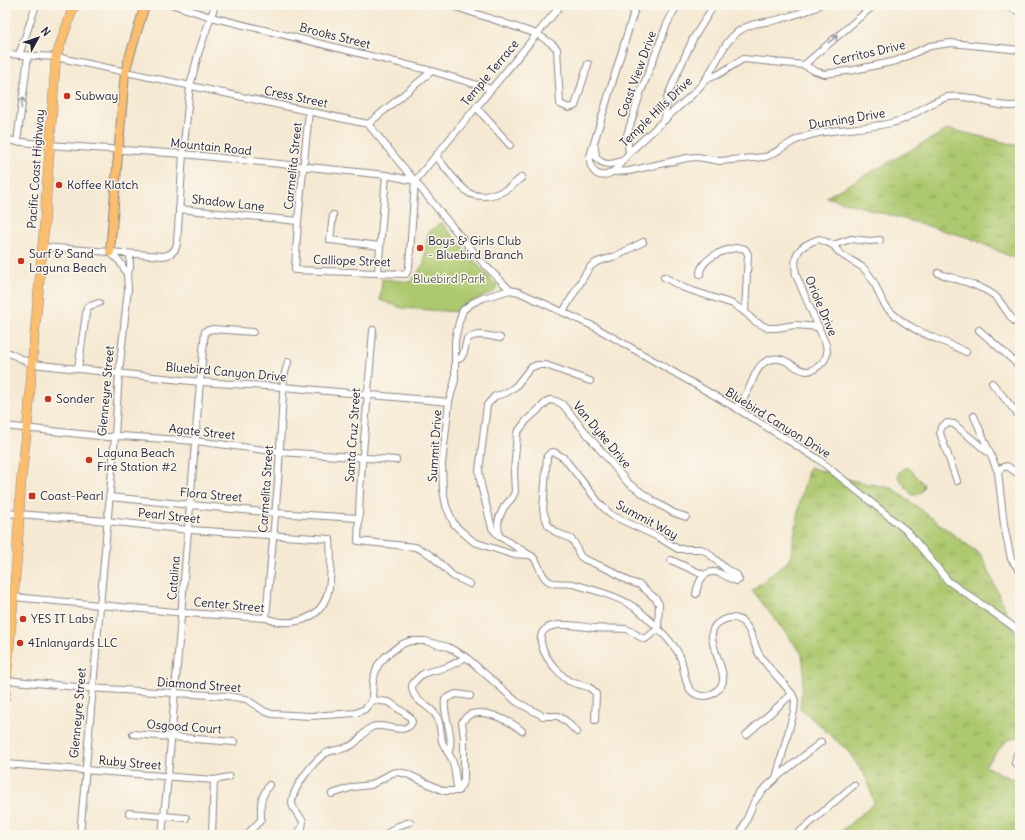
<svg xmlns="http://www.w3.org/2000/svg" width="1025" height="840" font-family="Delius,sans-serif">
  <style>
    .grass { fill: url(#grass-tufts); stroke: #687554 }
    .park { fill: #adc86e; stroke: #687554 }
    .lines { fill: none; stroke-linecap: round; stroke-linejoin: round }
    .minor-casing { stroke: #8c8687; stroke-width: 8 }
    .major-casing { stroke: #8c8687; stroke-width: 10 }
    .highway-casing { stroke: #8c8687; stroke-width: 10 }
    .minor { stroke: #fff; stroke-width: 6 }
    .major { stroke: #fbbe6e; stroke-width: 8 }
    .highway { stroke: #fbbe6e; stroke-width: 9 }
    .oneway { stroke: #9c9ca7 }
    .poi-dot { fill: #c8321e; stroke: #fbf7ec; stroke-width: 1.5 }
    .labels { text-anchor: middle; stroke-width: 3; stroke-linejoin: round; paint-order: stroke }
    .street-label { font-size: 12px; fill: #22223b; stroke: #fbf7ec }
    .poi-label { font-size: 12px; fill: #22223b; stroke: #fbf7ec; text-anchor: start }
    .park-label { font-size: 12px; fill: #535c4d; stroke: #fbf7ec }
  </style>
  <defs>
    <pattern id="grass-tufts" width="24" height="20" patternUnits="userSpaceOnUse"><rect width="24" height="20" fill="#adc86e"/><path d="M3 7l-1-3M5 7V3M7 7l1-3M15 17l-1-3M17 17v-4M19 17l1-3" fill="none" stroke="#8ca25c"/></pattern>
  </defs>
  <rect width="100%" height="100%" fill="#fbf7ec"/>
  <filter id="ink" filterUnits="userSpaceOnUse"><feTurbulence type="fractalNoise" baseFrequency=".025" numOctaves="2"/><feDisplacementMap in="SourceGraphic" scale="8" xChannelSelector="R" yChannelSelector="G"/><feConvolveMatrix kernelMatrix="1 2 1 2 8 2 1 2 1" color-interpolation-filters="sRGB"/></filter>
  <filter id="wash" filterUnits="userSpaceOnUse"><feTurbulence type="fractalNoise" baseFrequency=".012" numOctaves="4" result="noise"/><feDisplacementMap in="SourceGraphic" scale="16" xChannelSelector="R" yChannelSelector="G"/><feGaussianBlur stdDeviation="0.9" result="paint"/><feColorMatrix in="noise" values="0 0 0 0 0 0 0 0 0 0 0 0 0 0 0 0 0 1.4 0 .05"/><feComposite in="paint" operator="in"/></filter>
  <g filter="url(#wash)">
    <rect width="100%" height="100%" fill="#f5e9d3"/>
    <g class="grass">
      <polygon points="949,129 1020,146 1020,261 970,238 826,197"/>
      <polygon points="809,467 854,481 892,488 982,556 1020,644 1020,737 1007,740 985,766 1010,778 1020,778 1020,835 837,835 874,803 867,779 848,751 800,708 804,671 802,654 752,590 790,560 800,501"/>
    </g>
    <g class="park">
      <polygon points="441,222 483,271 496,284 496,290 494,292 468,303 459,312 402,308 380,300 382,279 411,282 424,263 428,233"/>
      <polygon points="904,468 909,468 924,485 922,491 917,495 912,495 898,477 899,472"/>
    </g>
  </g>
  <g filter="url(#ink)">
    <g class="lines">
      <g class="minor-casing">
        <g id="minor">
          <polyline points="174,5 211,17 432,71 491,89"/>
          <polyline points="450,5 537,34 552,44 557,49 560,104 569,108 575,106 588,64"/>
          <path d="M636,5L590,156C589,170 598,181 612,172C619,168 624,158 630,152C645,138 660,124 675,110C685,101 697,92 705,80C717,64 722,43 739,31C751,22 766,23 780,19C792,16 803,12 815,8L819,5"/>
          <polyline points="1005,5 1020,12"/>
          <polyline points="5,54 56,57 368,124 455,230 485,265 510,290"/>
          <polyline points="19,55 36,5"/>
          <polyline points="804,65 874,5"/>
          <polyline points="705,80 719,74 743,59 804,65 815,71 824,74 854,70 896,61 930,46 951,43 1020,50"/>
          <polyline points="476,107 510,145"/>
          <polyline points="309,111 298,221 295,270 406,274 409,267 415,181 561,5"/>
          <polyline points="665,120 667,98 675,78 693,39 714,5"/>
          <polyline points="368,124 432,71"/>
          <polyline points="5,140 49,145 183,154 386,175 415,181"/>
          <polyline points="17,142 28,56"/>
          <path d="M595,147L596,157C603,166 611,165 621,161"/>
          <polyline points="629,153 627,135 640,94 667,24 677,5"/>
          <path d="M436,156C446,168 456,184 469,193C474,196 479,196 484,196C501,195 510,188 522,177"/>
          <path d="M614,172L629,171L687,158L697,157L720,161L765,157C774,154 781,148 789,144C796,139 806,136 814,134C842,128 871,129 899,121C916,115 930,101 948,97C972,93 995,110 1020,105"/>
          <polyline points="179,209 298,221"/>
          <polyline points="333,215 330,240 380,246"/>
          <polyline points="833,245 851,239 870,241 880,240"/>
          <path d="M43,247L163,256C171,255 176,251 177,243L183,154L190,86L199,51L215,5"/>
          <polyline points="378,272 386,175"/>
          <path d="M938,273C954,279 984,286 996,297C1005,306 1009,319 1020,326"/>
          <polyline points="127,274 130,268 130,254"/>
          <path d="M700,274C700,272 700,269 702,267C708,255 733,245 745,249L748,254L745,312"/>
          <polyline points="664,277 684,288 733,304 745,312 754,321 768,328 777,328 795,325 819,327"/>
          <polyline points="563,312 586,273 591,266 597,262 616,256 643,242"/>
          <polyline points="373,330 360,490 358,541 415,547 426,552 433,557 453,576 470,584"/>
          <polyline points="979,330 1015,362 1020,368"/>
          <polyline points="5,351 32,364 200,382 283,387 449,402"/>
          <path d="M455,360L461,358L464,352L467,339C477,332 489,336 500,338"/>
          <polyline points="78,369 87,307 99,303"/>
          <path d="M590,381L546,365H537L530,368L516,386L506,393L495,396L487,405L479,471L481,485L492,528L499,536L533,557C539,563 540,574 547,580C554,586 564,582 573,584C595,590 625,598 642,613C653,623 677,646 681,659C685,671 684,691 698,695C704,697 711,696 715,692C719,689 723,685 723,680C725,661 695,629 726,619C732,617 739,618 743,622C752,630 753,643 759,654C767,667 782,681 792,694L795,700L794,711L776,778L762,791L754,802L740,835"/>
          <polyline points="992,383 1020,417"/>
          <path d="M736,408C739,404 742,400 745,396C752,386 754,369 765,362C770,359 775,358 780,359C794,362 804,381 821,364C827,358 828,353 826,345L796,275C793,253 798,246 819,239C823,241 829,243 833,245C836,248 838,252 841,254C851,262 863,264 870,276C878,287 879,300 889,310C912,333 939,338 966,352"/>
          <polyline points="974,416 998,472"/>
          <polyline points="5,426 108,437 121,436 196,441 280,452 396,460"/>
          <polyline points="1020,475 1007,466 1001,468 998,472 1004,525 1011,559 1020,571"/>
          <polyline points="957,481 940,433 941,427 947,423 954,424 990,454"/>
          <polyline points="109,497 275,513 358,518"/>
          <path d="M5,513L107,521L189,530L330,539C331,555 332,584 326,598C317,622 287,627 266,618L186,613L13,597"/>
          <polyline points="499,536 498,524 499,518 504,507 512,498 515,492 514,472 517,433 526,421 549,400 556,401 562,404 628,483 655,502 674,513 686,517"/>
          <polyline points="529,555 511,554 474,542 460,530 454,524 446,506 443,490 442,464 449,402 455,380 455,340 459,322 463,310 472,303 483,298 510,290 519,292 595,327 736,408 818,459 908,532 948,581 1007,622 1015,628 1019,634"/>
          <polyline points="671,560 704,575"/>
          <polyline points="266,618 278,482 284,376 288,362"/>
          <polyline points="1019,634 1020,647"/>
          <polyline points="5,680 87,688 227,696 246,699 264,711 272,714 311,716 356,713 365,709 372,700 373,680 378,665 386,656 400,645 410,641 425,641 448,647 466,657 517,702 543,716 558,716 566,721 577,732"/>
          <path d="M595,720L596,694C590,684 579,686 569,681C564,678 560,673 556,669C544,656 528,628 558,625C570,624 583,627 595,628C605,629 616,628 626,629C633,631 638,637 645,639L658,629L659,604L656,599L640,585L628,581L612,571L584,559L580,556L574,542L571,539L554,531L548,525L543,510L547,456L550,453L554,452L564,458L600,504L611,515L658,537L678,549H701L707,552L726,569L737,575L739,580L736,581C730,579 725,575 719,573C704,568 698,582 696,594"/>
          <polyline points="133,734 234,742"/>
          <polyline points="746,735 792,694"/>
          <polyline points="1020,750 1017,754 1015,763 1020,767"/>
          <path d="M448,753C456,736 442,716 445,699L456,694L470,696"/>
          <polyline points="5,764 214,780 229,777"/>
          <polyline points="776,778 821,742"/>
          <path d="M458,791C455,781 456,769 452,760C450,754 444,748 442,741C440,733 441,725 437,717C430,703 412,704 412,685C423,670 427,673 444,668C451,666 459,661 466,657"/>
          <path d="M458,791L461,786L464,780V738L462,722C464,719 468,715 472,714C487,710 511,721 522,731"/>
          <polyline points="332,794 353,787 371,785 392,773 398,772 407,774 444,791 458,791"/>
          <polyline points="129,813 186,818"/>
          <polyline points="80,835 115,436 119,373 128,289 127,274 120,262 110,252"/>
          <polyline points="162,835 168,777 200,382 205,331 213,329 253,332"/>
          <polyline points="212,835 214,780"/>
          <path d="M249,835L251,830L261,820C261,802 259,801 269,785"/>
          <path d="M296,835L302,828L303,821C300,816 292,809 292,803C292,789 314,760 326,753C334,749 344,750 352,745C359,741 364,731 372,727C384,722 405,737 412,722L410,717L389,702L372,700"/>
          <polyline points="385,835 398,826 410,822"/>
          <polyline points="796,835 854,785"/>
        </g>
      </g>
      <g class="major-casing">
        <polyline id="major" points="110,252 125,72 145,5"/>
      </g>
      <g class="highway-casing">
        <g id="highway">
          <polyline points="29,408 32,364 44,229 56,57 74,5"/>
          <polyline points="5,697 17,557 21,483 29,410"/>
        </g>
      </g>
      <use href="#minor" class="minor"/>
      <use href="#major" class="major"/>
      <use href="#highway" class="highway"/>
    </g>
    <defs><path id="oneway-shaft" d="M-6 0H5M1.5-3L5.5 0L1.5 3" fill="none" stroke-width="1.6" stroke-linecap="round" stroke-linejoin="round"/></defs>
    <g class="oneway">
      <use href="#oneway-shaft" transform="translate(833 39) rotate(-40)"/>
      <use href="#oneway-shaft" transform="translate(22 103) rotate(-83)"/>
    </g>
  </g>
  <g class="poi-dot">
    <circle cx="67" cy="96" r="4"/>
    <circle cx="59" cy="185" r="4"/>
    <circle cx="420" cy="248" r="4"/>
    <circle cx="21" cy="261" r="4"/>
    <circle cx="48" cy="399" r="4"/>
    <circle cx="89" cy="460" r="4"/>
    <rect x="28" y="492" width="8" height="8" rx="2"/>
    <circle cx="23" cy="619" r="4"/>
    <circle cx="20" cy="643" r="4"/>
  </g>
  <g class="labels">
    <g class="street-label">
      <text transform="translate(335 36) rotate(14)" y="4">Brooks Street</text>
      <text transform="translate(869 53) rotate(-13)" y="4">Cerritos Drive</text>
      <text transform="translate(490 73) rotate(-50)" y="4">Temple Terrace</text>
      <text transform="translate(637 74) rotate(-70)" y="4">Coast View Drive</text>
      <text transform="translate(296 97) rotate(12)" y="4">Cress Street</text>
      <text transform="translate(656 112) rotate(-44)" y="4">Temple Hills Drive</text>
      <text transform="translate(847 119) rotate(-9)" y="4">Dunning Drive</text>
      <text transform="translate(211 147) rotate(6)" y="4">Mountain Road</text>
      <text transform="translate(293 166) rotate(-84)" y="4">Carmelita Street</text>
      <text transform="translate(36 169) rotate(-86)" y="4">Pacific Coast Highway</text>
      <text transform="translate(228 203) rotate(6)" y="4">Shadow Lane</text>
      <text transform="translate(352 261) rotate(2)" y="4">Calliope Street</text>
      <text transform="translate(821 306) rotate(67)" y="4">Oriole Drive</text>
      <text transform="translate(226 372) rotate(5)" y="4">Bluebird Canyon Drive</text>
      <text transform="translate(106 391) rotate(-85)" y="4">Glenneyre Street</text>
      <text transform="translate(778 423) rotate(32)" y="4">Bluebird Canyon Drive</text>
      <text transform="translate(202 432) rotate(6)" y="4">Agate Street</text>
      <text transform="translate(353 435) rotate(-86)" y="4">Santa Cruz Street</text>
      <text transform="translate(602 435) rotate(50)" y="4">Van Dyke Drive</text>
      <text transform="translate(435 446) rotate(-86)" y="4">Summit Drive</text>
      <text transform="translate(266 489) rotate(-86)" y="4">Carmelita Street</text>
      <text transform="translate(211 495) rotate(5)" y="4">Flora Street</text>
      <text transform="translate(169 516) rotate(6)" y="4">Pearl Street</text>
      <text transform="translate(647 520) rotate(28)" y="4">Summit Way</text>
      <text transform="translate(174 578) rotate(-85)" y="4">Catalina</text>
      <text transform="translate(229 605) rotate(5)" y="4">Center Street</text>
      <text transform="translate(199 685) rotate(4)" y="4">Diamond Street</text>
      <text transform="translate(78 713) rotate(-85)" y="4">Glenneyre Street</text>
      <text transform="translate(184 727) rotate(4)" y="4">Osgood Court</text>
      <text transform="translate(130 763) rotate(5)" y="4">Ruby Street</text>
    </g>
    <g class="poi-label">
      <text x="75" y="100">Subway</text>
      <text x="67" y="189">Koffee Klatch</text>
      <text x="428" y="245">Boys &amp; Girls Club<tspan x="428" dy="14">- Bluebird Branch</tspan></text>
      <text x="29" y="258">Surf &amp; Sand<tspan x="29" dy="14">Laguna Beach</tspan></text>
      <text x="56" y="403">Sonder</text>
      <text x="97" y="457">Laguna Beach<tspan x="97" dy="14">Fire Station #2</tspan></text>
      <text x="40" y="500">Coast-Pearl</text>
      <text x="31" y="623">YES IT Labs</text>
      <text x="28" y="647">4Inlanyards LLC</text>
    </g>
    <g class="park-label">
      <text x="449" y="283">Bluebird Park</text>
    </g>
  </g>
  <rect width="1025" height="840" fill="none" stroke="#fbf7ec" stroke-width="20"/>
  <g transform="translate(38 38) rotate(50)" stroke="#fbf7ec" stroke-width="3" paint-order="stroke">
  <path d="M0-3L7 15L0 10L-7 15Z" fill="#22223b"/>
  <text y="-6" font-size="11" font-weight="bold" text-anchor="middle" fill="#22223b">N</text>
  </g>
</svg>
